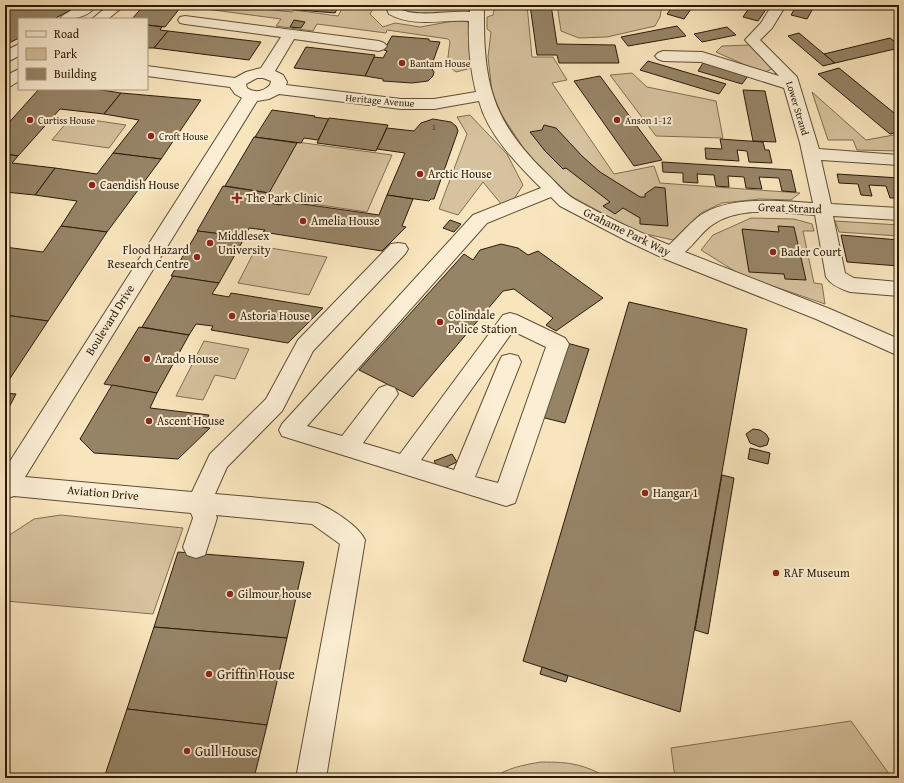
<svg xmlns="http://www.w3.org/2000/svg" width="904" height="783" font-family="'Gentium Book Plus',serif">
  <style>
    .green { fill: #d6c29e; stroke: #806e54 }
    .building { fill: #968467; stroke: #2a1a09 }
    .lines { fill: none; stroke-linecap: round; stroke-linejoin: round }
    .minor-casing { stroke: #5e4d36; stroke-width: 2 }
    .minor { fill: #fbeed4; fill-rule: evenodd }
    .poi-dot { fill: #8f2418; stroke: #fbeed4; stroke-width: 1.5 }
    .labels { text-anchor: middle; stroke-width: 4; stroke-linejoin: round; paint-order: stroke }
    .far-number-label { font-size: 9px; fill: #453420 }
    .far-poi-label { font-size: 10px; fill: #2a1a09; stroke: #fbeed4; text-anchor: start }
    .far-street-label { font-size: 10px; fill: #2a1a09; stroke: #fbeed4 }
    .poi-label { font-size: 12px; fill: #2a1a09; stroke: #fbeed4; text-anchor: start }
    .street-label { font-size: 12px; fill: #2a1a09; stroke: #fbeed4 }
    .near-poi-label { font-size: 14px; fill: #2a1a09; stroke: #fbeed4; text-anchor: start }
  </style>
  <rect width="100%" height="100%" fill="#f9e5bd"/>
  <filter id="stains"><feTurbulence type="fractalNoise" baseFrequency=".005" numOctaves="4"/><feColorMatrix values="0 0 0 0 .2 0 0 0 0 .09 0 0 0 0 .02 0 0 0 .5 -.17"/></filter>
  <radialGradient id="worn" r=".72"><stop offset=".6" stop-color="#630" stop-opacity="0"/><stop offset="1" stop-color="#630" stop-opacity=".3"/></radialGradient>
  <g class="green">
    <polygon points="176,5 235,5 235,6 292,12 294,10 338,16 344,5 374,7 370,14 383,27 395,23 420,27 459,20 468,22 472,51 471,68 456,72 447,65 450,41 448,39 387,30 386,33 317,24 313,31 276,26 281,19"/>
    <polygon points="401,5 468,5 469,13 422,15 400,12"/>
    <polygon points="495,5 527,5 532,57 553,57 567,80 552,83 614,174 654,166 660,183 800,193 791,200 760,199 722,203 701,213 673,240 637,232 569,195 528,155 501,114 492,92 488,57 491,32 487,29 487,17 493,15"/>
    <polygon points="557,5 584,5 620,9 624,5 662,6 660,17 655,26 607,37 579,38 561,31"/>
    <polygon points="749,45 774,68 763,73 716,52 722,46"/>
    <polygon points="632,73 647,87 716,101 723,138 656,136 610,75"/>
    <polygon points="812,92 866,140 899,134 899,151 857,150 853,140 828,140"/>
    <polygon points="470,115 507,154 523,185 512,202 502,205 483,182 458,215 439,209 467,134 457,117"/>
    <polygon points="71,117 126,125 109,148 52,140"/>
    <polygon points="297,142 392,155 367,212 266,197"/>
    <polygon points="751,218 794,219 812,224 814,231 803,231 814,283 822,284 825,304 741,275 701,250 713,235"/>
    <polygon points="835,221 899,225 899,236 839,232"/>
    <polygon points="257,246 327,257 309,295 238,283"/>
    <polygon points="204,341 249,349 235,379 215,375 203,400 176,396"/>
    <polygon points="61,515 183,528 153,614 5,601 5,538 34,519"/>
    <polygon points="851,721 892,778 678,778 675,777 671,748"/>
    <path d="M541,762C571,762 582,764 609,778H493C507,768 523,765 541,762Z"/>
  </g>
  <g class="building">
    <polygon points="5,5 80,5 54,19 19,19 19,38 5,45"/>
    <polygon points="144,5 150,5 180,8 165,27 147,25 147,19 132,19"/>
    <polygon points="240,5 339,5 335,13"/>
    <polygon points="530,5 551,5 557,44 615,45 619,63 559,63 557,55 537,55"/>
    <polygon points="674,5 694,5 684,19 667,14"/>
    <polygon points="751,5 769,5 758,21 743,17"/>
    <polygon points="797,5 815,5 807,19 791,15"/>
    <polygon points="865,5 885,5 883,9"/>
    <polygon points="294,20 305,22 301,28 290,27"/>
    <polygon points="147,25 162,27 160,30 168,31 154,48 147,48"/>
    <polygon points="677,26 686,36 628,46 621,37"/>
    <polygon points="727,27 736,35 702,42 694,34"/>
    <polygon points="168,31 261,42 249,60 154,48"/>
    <polygon points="799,33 824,54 835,63 823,66 788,36"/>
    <polygon points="392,36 429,39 429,41 440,42 431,67 434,72 433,76 428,81 412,83 383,81 383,79 365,76 374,57 383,58 387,51 384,50"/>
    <polygon points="890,38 899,45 899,48 835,63 824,54"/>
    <polygon points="306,47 375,55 365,76 294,68"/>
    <polygon points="648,61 726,84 719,94 640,70"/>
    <polygon points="703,63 748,76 742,84 698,71"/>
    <polygon points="839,68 899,117 899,132 890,134 818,74"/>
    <polygon points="600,76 662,160 634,166 574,81"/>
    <polygon points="39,89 95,89 121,93 104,114 60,109 18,156 5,154 5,127"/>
    <polygon points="743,90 765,91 776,142 753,141"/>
    <polygon points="121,93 201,100 161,159 113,153 139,120 104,114"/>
    <polygon points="272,110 315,116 314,117 329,119 318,140 304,138 301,143 255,137"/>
    <polygon points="329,118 388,125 376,151 317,143"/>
    <polygon points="433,119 451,122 456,126 458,131 434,199 431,199 429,201 387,195 405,153 377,149 387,128 414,131 421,123"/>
    <polygon points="544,125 556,128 582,156 600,172 640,197 645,197 645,194 655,187 665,188 668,226 640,224 640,218 623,208 615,214 603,206 610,202 566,168 563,169 545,151 530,132 542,130"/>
    <polygon points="254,137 297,143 269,193 225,186"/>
    <polygon points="720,139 763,142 765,150 769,150 772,163 749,162 747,151 737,150 739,161 706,159 705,148 722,149"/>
    <polygon points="113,153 161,159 107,232 61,226 77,201 35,195 55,168 97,174"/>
    <polygon points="5,154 18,156 12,163 55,168 35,195 5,192"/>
    <polygon points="662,162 791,170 796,192 782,191 779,178 759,177 762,189 746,188 744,177 728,176 729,187 716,186 714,175 697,174 698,183 683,182 683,173 663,172"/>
    <polygon points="837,174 899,178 899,198 890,198 886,186 869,185 872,196 861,195 858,184 839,183"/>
    <polygon points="223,186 269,193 264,202 281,205 282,201 379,215 387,195 413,199 402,226 406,227 382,251 263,232 265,230 249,228 245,237 197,231"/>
    <polygon points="450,220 461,224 454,232 443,228"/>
    <polygon points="61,226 107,232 48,321 5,315 5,247 43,252"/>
    <polygon points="778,226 794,227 806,280 785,279 784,274 749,272 742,229 779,232"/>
    <polygon points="198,231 245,237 219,283 171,276"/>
    <polygon points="841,235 899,240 899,266 847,262"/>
    <polygon points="501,244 518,248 528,255 538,251 603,298 556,331 546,325 553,318 514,289 503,291 413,397 359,370 464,254 473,260 480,250"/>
    <polygon points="173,276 219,283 212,294 229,297 231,293 323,308 288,343 211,330 213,326 196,324 189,335 142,327"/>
    <polygon points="629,302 747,329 680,712 523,661"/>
    <polygon points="5,315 48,321 5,386"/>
    <polygon points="139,327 189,335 157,393 104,384"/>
    <polygon points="567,343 589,349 565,423 541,417"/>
    <polygon points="112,385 157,393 150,408 209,415 203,427 210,428 178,459 94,453 80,439"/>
    <polygon points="5,393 16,394 5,415"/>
    <polygon points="753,429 760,430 766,434 769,439 767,445 760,447 750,443 746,434"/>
    <polygon points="750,448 770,453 768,464 748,459"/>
    <polygon points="452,454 457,462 440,470 434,461"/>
    <polygon points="722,475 734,478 708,634 695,630"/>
    <polygon points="178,552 304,562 287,638 154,627"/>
    <polygon points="154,627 287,638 267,725 127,709"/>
    <polygon points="542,667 568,676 566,682 540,674"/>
    <polygon points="127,709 267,725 254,778 104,778"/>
  </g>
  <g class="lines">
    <g class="minor-casing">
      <g id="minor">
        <path d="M80,5H97C88,18 73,19 60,19L62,16Z"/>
        <polygon points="109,5 125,5 108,19 92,19"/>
        <path d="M385,5H399L400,9C417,18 449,10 470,12V5H484C483,79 490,119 545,172C554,180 563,192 574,199C604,216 637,231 669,245C679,236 688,225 698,217C728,195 778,201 813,203L800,143L784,88L701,62L663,61L658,59L655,56L658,53L663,51L702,52L779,76L745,40L761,23L772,5H786L772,28L760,40L797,77L819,149L899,155V165L821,160L831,204L899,208V220L833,216L845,273L854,278L899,282V296L850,292C841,289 831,285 826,277L815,215C782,213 740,205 712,225C702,232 694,244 685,252L830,309L899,339V356L816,319L665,259L627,241L560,206L551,197L487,223L307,426L342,436L379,388L387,385L395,388L398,394L363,443L400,454L503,315L510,313L517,315L565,338L569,344L515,503L506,506L282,436L279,430L282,424L473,215L541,188C517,164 488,135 479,101L434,109H401L279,94L269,99L257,101L25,477L192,492L210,454L266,399L298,340L391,244L398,243L405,244L408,249L405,254L313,351L282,411L227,467L215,494L317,503C332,509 359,526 365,540L326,778H296L340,544L312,524L216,515L217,518L205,555L196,558L187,555L183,547L193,518L191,513L14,496L5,499V469L242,98L235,94L230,87L147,76V66L235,78L246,72L261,68L281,37L185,24L180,23L178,20L180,17L185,16L379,41L384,43L387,46L384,49L379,51L294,39L275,71L283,75L287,82L286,85L401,99H434L476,92C470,68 468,45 469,21C442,19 414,28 389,14ZM257,78H263L271,81L270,85C263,92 255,93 247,88L246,84ZM513,331L546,347L498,483L475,477L521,362L518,356L510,354L502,356L499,362L454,470L421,460Z"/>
        <polygon points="19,44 19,56 5,63 5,51"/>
        <polygon points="19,69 19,81 11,86 5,88 5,76"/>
      </g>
    </g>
    <use href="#minor" class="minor"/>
  </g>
  <g class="poi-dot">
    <circle cx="402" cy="63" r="4"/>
    <circle cx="30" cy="120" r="4"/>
    <circle cx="617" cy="120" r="4"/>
    <circle cx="151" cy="136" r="4"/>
    <circle cx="420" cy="174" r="4"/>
    <circle cx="92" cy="185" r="4"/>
    <path d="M235 192h4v4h4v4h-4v4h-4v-4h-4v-4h4z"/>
    <circle cx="303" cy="221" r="4"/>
    <circle cx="210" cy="243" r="4"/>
    <circle cx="773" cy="252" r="4"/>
    <circle cx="197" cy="257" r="4"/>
    <circle cx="232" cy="316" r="4"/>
    <circle cx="440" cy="322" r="4"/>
    <circle cx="147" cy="359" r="4"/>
    <circle cx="149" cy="421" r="4"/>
    <circle cx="645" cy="493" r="4"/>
    <circle cx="776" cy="573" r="4"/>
    <circle cx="230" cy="594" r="4"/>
    <circle cx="209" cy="674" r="4"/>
    <circle cx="187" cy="751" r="4"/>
  </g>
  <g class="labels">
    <g class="far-number-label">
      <text x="434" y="130">1</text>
    </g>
    <g class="far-poi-label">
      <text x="410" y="67">Bantam House</text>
      <text x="38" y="124">Curtiss House</text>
      <text x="625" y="124">Anson 1-12</text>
      <text x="159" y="140">Croft House</text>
    </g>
    <g class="far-street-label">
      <text transform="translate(380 100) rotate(5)" y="4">Heritage Avenue</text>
      <text transform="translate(798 108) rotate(73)" y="4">Lower Strand</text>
    </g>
    <g class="poi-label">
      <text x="428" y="178">Arctic House</text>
      <text x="100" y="189">Caendish House</text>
      <text x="246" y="202">The Park Clinic</text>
      <text x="311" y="225">Amelia House</text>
      <text x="218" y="240">Middlesex<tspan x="218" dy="14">University</tspan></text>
      <text x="189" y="254" text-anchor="end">Flood Hazard<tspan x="189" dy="14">Research Centre</tspan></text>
      <text x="781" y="256">Bader Court</text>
      <text x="448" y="319">Colindale<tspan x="448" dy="14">Police Station</tspan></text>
      <text x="240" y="320">Astoria House</text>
      <text x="155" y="363">Arado House</text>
      <text x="157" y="425">Ascent House</text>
      <text x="653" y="497">Hangar 1</text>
      <text x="784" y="577">RAF Museum</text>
      <text x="238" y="598">Gilmour house</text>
    </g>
    <g class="street-label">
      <text transform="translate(790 208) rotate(2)" y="4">Great Strand</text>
      <text transform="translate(627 232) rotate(26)" y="4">Grahame Park Way</text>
      <text transform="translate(110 320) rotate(-58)" y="4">Boulevard Drive</text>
      <text transform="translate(103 493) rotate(5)" y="4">Aviation Drive</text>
    </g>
    <g class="near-poi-label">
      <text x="217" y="679">Griffin House</text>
      <text x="195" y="756">Gull House</text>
    </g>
  </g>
  <rect width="904" height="783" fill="none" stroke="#f9e5bd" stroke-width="20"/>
  <rect x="6" y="6" width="892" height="771" fill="none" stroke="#2a1a09" stroke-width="2"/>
  <rect x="10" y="10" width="884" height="763" fill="none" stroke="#2a1a09"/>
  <rect x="18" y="18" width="130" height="72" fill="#fbeed4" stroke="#a79983"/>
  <rect x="26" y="31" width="20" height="6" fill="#fbeed4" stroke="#a79983"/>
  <text x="54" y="38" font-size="12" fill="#2a1a09">Road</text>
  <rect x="26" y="48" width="20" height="12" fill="#d6c29e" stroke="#a79983"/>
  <text x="54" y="58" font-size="12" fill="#2a1a09">Park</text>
  <rect x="26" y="68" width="20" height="12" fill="#968467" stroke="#a79983"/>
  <text x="54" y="78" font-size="12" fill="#2a1a09">Building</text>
  <rect width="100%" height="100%" filter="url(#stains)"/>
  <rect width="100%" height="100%" fill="url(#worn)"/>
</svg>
